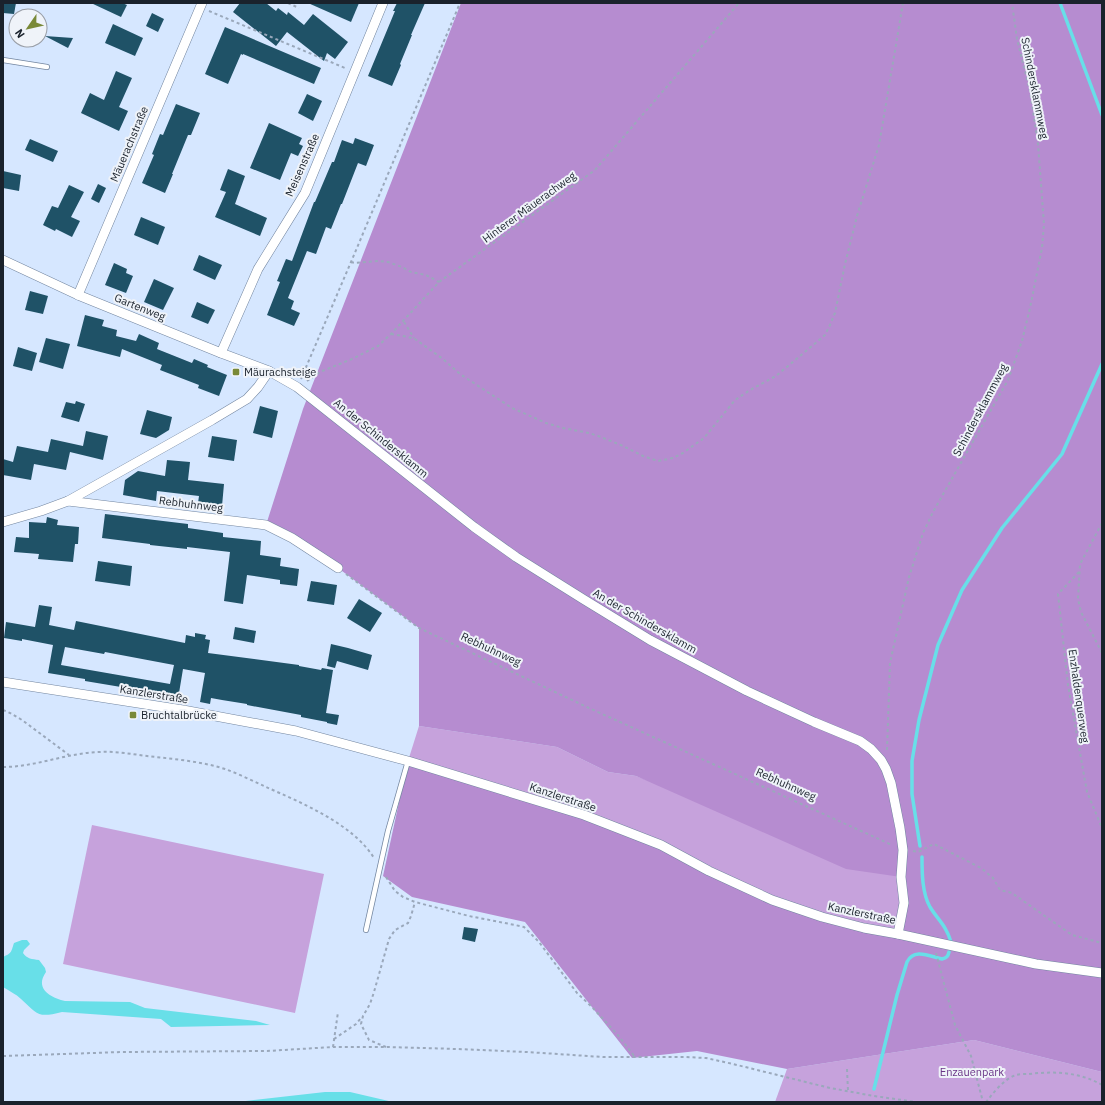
<svg xmlns="http://www.w3.org/2000/svg" width="1105" height="1105" font-family="'IBM Plex Sans',sans-serif">
  <style>
    .green { fill: #c6a2dc }
    .forest { fill: #b68cd0 }
    .water { fill: #68dfe8 }
    .lines { fill: none; stroke-linecap: round; stroke-linejoin: round }
    .stream { stroke: #68dfe8; stroke-width: 3.5 }
    .building { fill: #1f5267; fill-rule: evenodd }
    .service-casing { stroke: #7386a0; stroke-width: 6 }
    .minor-casing { stroke: #7386a0; stroke-width: 10 }
    .path { stroke: #9aa8bb; stroke-width: 2; stroke-dasharray: 3 3; stroke-linecap: butt }
    .service { stroke: #fff; stroke-width: 4.5 }
    .minor { stroke: #fff; stroke-width: 9 }
    .poi-dot { fill: #798937; stroke: #eff3f9; stroke-width: 1.5 }
    .labels { text-anchor: middle; stroke-width: 4; stroke-linejoin: round; paint-order: stroke }
    .street-label { font-size: 11px; fill: #1a222c; stroke: #eff3f9 }
    .poi-label { font-size: 11px; fill: #1a222c; stroke: #eff3f9; text-anchor: start }
    .park-label { font-size: 11px; fill: #6a3587; stroke: #eff3f9 }
  </style>
  <rect width="100%" height="100%" fill="#d6e7ff"/>
  <g class="green">
    <polygon points="419,726 557,747 608,772 636,776 901,877 898,934 822,917 408,761"/>
    <polygon points="92,825 324,874 295,1013 63,964"/>
    <polygon points="974,1040 1102,1072 1102,1102 775,1102 787,1069"/>
  </g>
  <polygon class="forest" points="461,3 1102,3 1102,1072 974,1040 787,1069 697,1051 632,1058 525,922 412,897 383,876 408,761 661,845 772,900 898,933 901,877 846,869 636,776 608,772 557,747 419,726 419,628 338,568 266,525 303,409"/>
  <g class="water">
    <path d="M22,940H27L30,944L24,950L23,953C27,959 32,959 39,960L45,968L46,972C34,989 51,998 65,1001L130,1002L145,1008L256,1021L270,1025L171,1027L161,1019L62,1012C38,1018 38,1015 21,999C16,994 9,991 3,987V957C12,953 11,952 14,943Z"/>
    <polygon points="325,1092 350,1092 393,1102 237,1102"/>
  </g>
  <g class="lines">
    <g class="stream">
      <polyline points="1060,3 1102,115"/>
      <polyline points="920,846 912,794 912,761 919,720 938,645 962,590 1002,528 1062,454 1102,364"/>
      <path d="M922,857C922,872 922,893 930,907C938,920 946,925 951,942"/>
      <path d="M874,1089L897,995L907,962C914,948 929,956 942,959C947,958 948,956 949,952"/>
    </g>
  </g>
  <g class="building">
    <polygon points="3,3 16,3 14,14 3,13"/>
    <polygon points="91,3 122,3 127,5 121,17"/>
    <polygon points="240,3 266,3 276,11 278,8 287,15 288,12 304,25 313,14 348,42 335,59 327,53 324,61 287,32 276,46 233,12"/>
    <polygon points="308,3 359,3 351,22"/>
    <polygon points="397,3 425,3 411,35 412,35 400,64 401,65 392,86 368,76 395,11 393,11"/>
    <polygon points="152,13 164,19 158,32 146,26"/>
    <polygon points="113,24 143,38 135,56 105,43"/>
    <polygon points="225,27 321,68 314,84 243,54 243,55 241,54 228,84 205,74"/>
    <polygon points="45,36 73,38 68,48"/>
    <polygon points="116,71 132,78 119,107 128,111 119,131 81,113 90,93 104,100"/>
    <polygon points="307,94 322,101 313,121 298,113"/>
    <polygon points="176,104 200,113 191,135 188,135 172,174 173,174 165,193 142,183 154,155 152,154 160,134 163,135"/>
    <polygon points="269,123 302,138 299,144 303,146 298,156 291,153 280,180 250,168"/>
    <polygon points="355,138 374,145 366,166 358,163 342,204 341,204 331,229 326,227 316,254 307,251 288,298 294,301 291,309 300,313 294,326 267,315 280,282 277,281 286,259 292,261 314,202 315,202 332,162 334,162 342,140 353,144"/>
    <polygon points="30,139 58,151 53,162 25,150"/>
    <polygon points="228,169 245,176 235,204 267,218 260,236 215,217 226,192 220,190"/>
    <polygon points="3,171 21,175 19,191 3,188"/>
    <polygon points="98,184 106,188 99,203 91,199"/>
    <polygon points="69,185 84,192 71,217 80,221 72,237 56,229 55,231 43,225 52,206 58,208"/>
    <polygon points="141,217 165,227 158,245 134,235"/>
    <polygon points="199,255 222,265 215,280 193,270"/>
    <polygon points="114,263 127,269 126,273 133,276 126,293 105,285"/>
    <polygon points="154,279 174,288 163,310 144,302"/>
    <polygon points="30,291 48,296 43,314 25,310"/>
    <polygon points="197,302 215,310 208,324 191,317"/>
    <polygon points="85,315 104,320 102,326 117,330 116,336 136,341 139,334 159,343 157,349 192,363 194,359 208,365 207,367 227,375 219,396 198,388 199,385 160,370 162,365 122,349 120,357 77,346"/>
    <polygon points="46,338 70,344 63,369 39,362"/>
    <polygon points="18,347 37,353 32,371 13,366"/>
    <polygon points="76,401 85,404 79,422 61,417 66,402 75,404"/>
    <polygon points="260,406 278,411 272,438 253,433"/>
    <polygon points="147,410 172,417 169,430 156,438 140,434"/>
    <polygon points="86,431 108,436 103,460 70,452 66,470 34,464 31,480 3,475 3,459 13,462 17,446 48,452 51,439 83,446"/>
    <polygon points="212,436 237,440 234,461 208,457"/>
    <polygon points="167,460 190,462 188,480 224,484 222,506 198,503 199,496 157,491 156,501 123,495 125,480 138,471 165,476"/>
    <polygon points="105,514 188,524 188,528 223,533 223,537 261,541 260,555 281,558 280,566 299,569 297,586 280,584 280,580 247,575 243,604 224,601 230,552 187,547 187,549 150,545 150,544 102,538"/>
    <polygon points="47,517 58,520 57,525 79,527 78,544 75,544 73,562 38,559 39,554 14,552 16,537 29,538 29,522 46,523"/>
    <polygon points="98,561 132,566 130,586 95,581"/>
    <polygon points="311,581 337,585 334,605 307,601"/>
    <polygon points="359,599 382,613 370,632 347,618"/>
    <path d="M39,605L52,607L49,625L74,630L76,621L185,643L186,635L195,637V633L206,635L205,639L210,640L208,653L299,665V666L321,670L322,668L333,670L326,713L339,715L337,725L327,723V722L301,717V715L247,705V704L222,700L211,698L210,704L200,702L205,673L183,669L178,699L168,698V695L133,688V689L85,681V679L48,673L53,645L22,639V641L4,638L6,622L35,627ZM65,647L104,654L105,652L174,665L170,684L61,665Z"/>
    <polygon points="235,627 256,631 254,643 233,639"/>
    <polygon points="331,644 348,648 372,655 368,670 337,661 335,668 327,666"/>
    <polygon points="464,927 478,929 475,942 462,939"/>
  </g>
  <g class="lines">
    <g class="service-casing">
      <g id="service">
        <polyline points="3,60 47,67"/>
        <polyline points="366,930 388,831 408,761"/>
      </g>
    </g>
    <g class="minor-casing">
      <g id="minor">
        <polyline points="3,260 78,295 221,353 269,371 297,387 474,527 516,557 583,599 650,640 747,691 814,722 860,741 871,749 881,760 886,769 891,783 900,828 903,850 901,877 904,903 898,934"/>
        <polyline points="78,295 202,3"/>
        <polyline points="221,353 258,269 305,193 383,3"/>
        <polyline points="68,501 266,525 292,538 338,568"/>
        <polyline points="3,522 41,511 68,501 212,420 247,399 258,387 269,371"/>
        <polyline points="3,682 183,710 296,731 408,761 584,815 661,845 709,871 772,900 822,917 864,928 898,934 1036,964 1102,973"/>
      </g>
    </g>
    <g class="path">
      <polyline points="288,3 299,8"/>
      <polyline points="209,11 345,68"/>
      <polyline points="351,262 355,263 378,261 388,262 402,267 411,272 426,275 439,282"/>
      <polyline points="404,322 414,338"/>
      <polyline points="391,334 408,337 415,339 443,359 460,374 512,408 546,423 563,428 589,433 601,437 623,446 643,456 658,461 673,458 683,453 704,438 735,400 750,390 776,376 818,341 825,335 830,325 835,313 845,264 857,216 879,145 903,3"/>
      <polyline points="301,379 351,262 460,3"/>
      <polyline points="307,381 320,372 352,359 378,346 391,334 439,282 595,170 739,3"/>
      <polyline points="1102,523 1080,564 1078,599 1081,612 1102,653"/>
      <polyline points="1079,572 1058,594 1068,685 1087,792 1102,828"/>
      <polyline points="346,574 419,628 589,708 892,845"/>
      <polyline points="3,710 10,713 22,720 69,755"/>
      <polyline points="887,750 890,663 909,577 923,533 933,512 1008,380 1022,341 1030,308 1042,248 1044,224 1038,144 1030,91 1017,39 1012,3"/>
      <path d="M3,767C36,767 66,753 99,752C115,751 131,754 147,756C173,759 200,761 225,769C239,774 253,781 266,787C302,803 353,824 374,858"/>
      <polyline points="913,851 918,852 934,844 981,868 993,878 1000,890 1012,893 1072,935 1102,943"/>
      <polyline points="386,877 395,891 403,897 415,902 469,916 515,925 524,927 539,942 577,993 592,1007 617,1034 635,1057"/>
      <polyline points="936,953 955,1025 971,1056 983,1102"/>
      <polyline points="334,1039 356,1024 362,1017"/>
      <polyline points="333,1047 338,1012"/>
      <polyline points="386,1047 369,1040 361,1024 363,1016 370,1004 374,992 389,939 395,930 408,923 411,916 415,902"/>
      <polyline points="3,1056 122,1052 267,1051 333,1047 387,1047 457,1049 527,1052 603,1057 686,1057 706,1058 733,1064 830,1088 874,1096 916,1102"/>
      <polyline points="847,1069 848,1091"/>
      <path d="M986,1102C994,1092 1004,1079 1016,1075C1020,1074 1025,1074 1029,1074C1054,1071 1080,1072 1102,1085"/>
    </g>
    <use href="#service" class="service"/>
    <use href="#minor" class="minor"/>
  </g>
  <g class="poi-dot">
    <rect x="232" y="368" width="8" height="8" rx="2"/>
    <rect x="129" y="711" width="8" height="8" rx="2"/>
  </g>
  <g class="labels">
    <g class="street-label">
      <text transform="translate(1035 88) rotate(79)" y="4">Schindersklammweg</text>
      <text transform="translate(129 144) rotate(-67)" y="4">Mäuerachstraße</text>
      <text transform="translate(302 165) rotate(-66)" y="4">Meisenstraße</text>
      <text transform="translate(529 207) rotate(-36)" y="4">Hinterer Mäuerachweg</text>
      <text transform="translate(140 307) rotate(22)" y="4">Gartenweg</text>
      <text transform="translate(980 410) rotate(-62)" y="4">Schindersklammweg</text>
      <text transform="translate(381 438) rotate(39)" y="4">An der Schindersklamm</text>
      <text transform="translate(191 504) rotate(7)" y="4">Rebhuhnweg</text>
      <text transform="translate(645 621) rotate(30)" y="4">An der Schindersklamm</text>
      <text transform="translate(491 649) rotate(25)" y="4">Rebhuhnweg</text>
      <text transform="translate(154 694) rotate(9)" y="4">Kanzlerstraße</text>
      <text transform="translate(1079 696) rotate(82)" y="4">Enzhaldenquerweg</text>
      <text transform="translate(786 784) rotate(24)" y="4">Rebhuhnweg</text>
      <text transform="translate(563 797) rotate(18)" y="4">Kanzlerstraße</text>
      <text transform="translate(862 913) rotate(12)" y="4">Kanzlerstraße</text>
    </g>
    <g class="poi-label">
      <text x="244" y="376">Mäurachsteige</text>
      <text x="141" y="719">Bruchtalbrücke</text>
    </g>
    <g class="park-label">
      <text x="972" y="1076">Enzauenpark</text>
    </g>
  </g>
  <rect width="1105" height="1105" fill="none" stroke="#1a222c" stroke-width="8"/>
  <g transform="translate(28 28) rotate(236)"><circle r="19" fill="#eff3f9" stroke="#9a9fa7"/>
  <path d="M0-3L7 15L0 10L-7 15Z" fill="#798937"/>
  <text y="-6" font-size="11" font-weight="bold" text-anchor="middle" fill="#1a222c">N</text>
  </g>
</svg>
